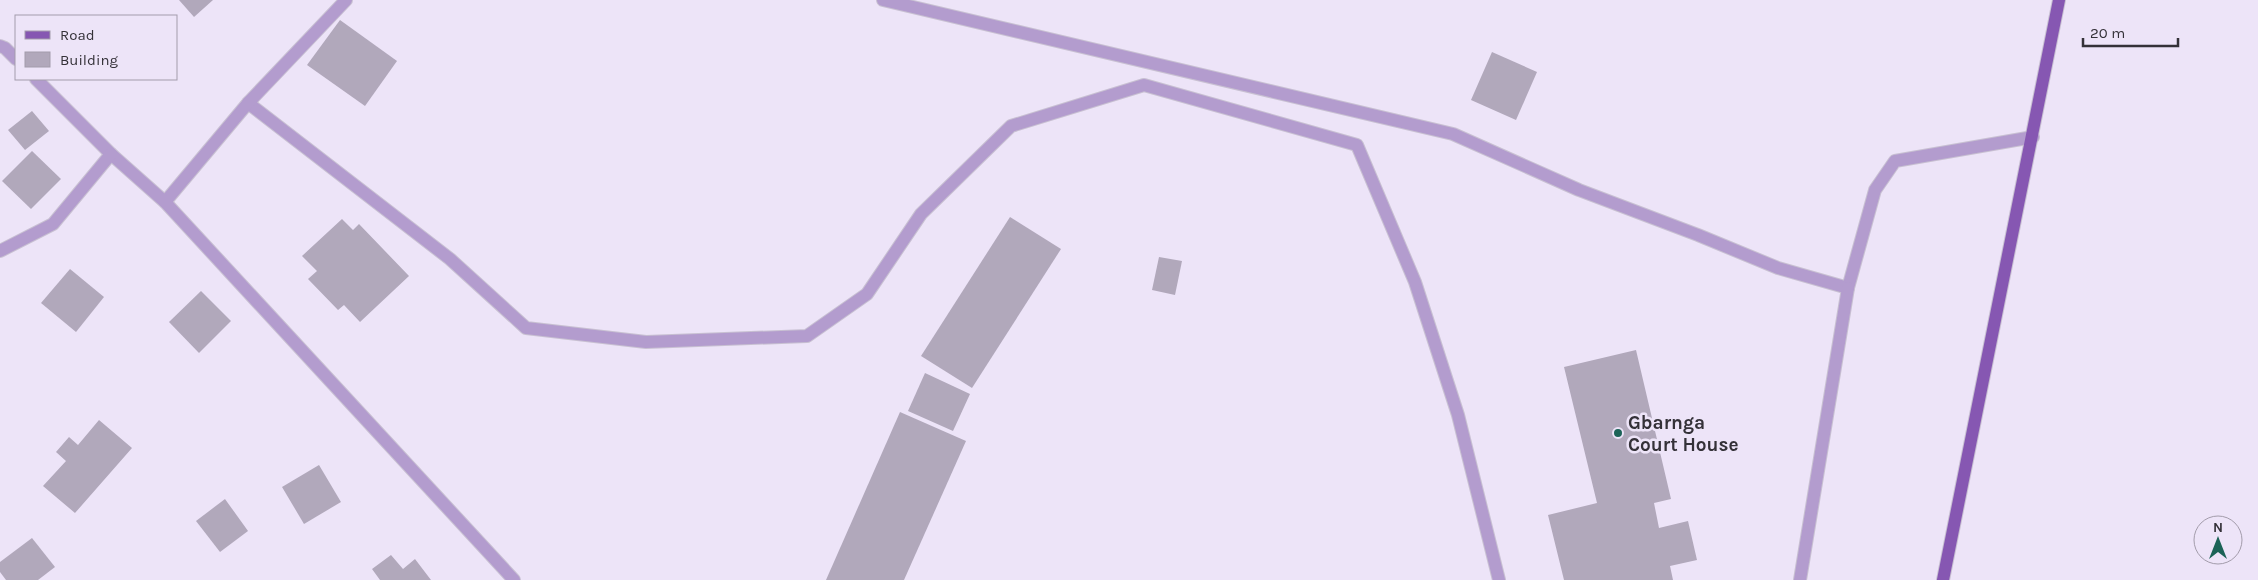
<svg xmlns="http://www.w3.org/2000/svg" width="2258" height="580" font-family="Karla,sans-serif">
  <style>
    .building { fill: #b1a8bb }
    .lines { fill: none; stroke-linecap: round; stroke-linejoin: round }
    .service-casing { stroke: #c8c0d2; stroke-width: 14 }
    .minor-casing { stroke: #c8c0d2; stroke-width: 14 }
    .primary-casing { stroke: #c8c0d2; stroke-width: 14 }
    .service { stroke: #b39cce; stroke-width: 12 }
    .minor { stroke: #b39cce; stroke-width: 12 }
    .primary { stroke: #8657b2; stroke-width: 12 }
    .poi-dot { fill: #1c6357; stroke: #ede4f8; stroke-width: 2 }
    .labels { text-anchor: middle; stroke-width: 5; stroke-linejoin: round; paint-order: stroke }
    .poi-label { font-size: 19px; font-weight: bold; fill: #343138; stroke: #ede4f8; text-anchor: start }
  </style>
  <rect width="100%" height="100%" fill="#ede4f8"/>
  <g class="building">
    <polygon points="179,0 213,0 194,17"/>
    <polygon points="340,20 397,61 365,106 307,65"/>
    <polygon points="1492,52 1537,72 1516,120 1471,100"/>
    <polygon points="32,111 49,131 25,150 8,130"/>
    <polygon points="32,151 61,179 31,209 2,181"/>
    <polygon points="1010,217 1061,249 972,388 921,356"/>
    <polygon points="342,219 353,230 359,224 409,276 360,322 344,305 338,310 308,279 317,271 302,256"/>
    <polygon points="1159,257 1182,261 1175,295 1152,290"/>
    <polygon points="70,269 104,297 76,332 41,303"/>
    <polygon points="201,291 231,321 199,353 169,322"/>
    <polygon points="1636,350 1671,499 1654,503 1659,528 1688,521 1697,560 1670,566 1673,580 1564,580 1548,515 1597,503 1564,367"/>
    <polygon points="925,373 970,394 953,431 908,411"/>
    <polygon points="900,412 966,441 904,580 826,580"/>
    <polygon points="99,420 132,448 75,513 43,486 66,461 56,452 69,437 78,445"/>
    <polygon points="319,465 341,502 304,524 282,487"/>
    <polygon points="225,499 248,531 220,552 196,521"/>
    <polygon points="32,538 55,567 38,580 6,580 0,572 0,562"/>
    <polygon points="391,555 403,569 415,559 431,580 380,580 372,569"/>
  </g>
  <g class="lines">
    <g class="service-casing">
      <g id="service">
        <polyline points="883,0 1453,134 1579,190 1698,235 1778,268 1848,288 1875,190 1895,161 2033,137"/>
        <polyline points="248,103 450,259 526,328 646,342 807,336 867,294 921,214 1011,126 1144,85 1357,145 1415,282 1458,415 1499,580"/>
        <polyline points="165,202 248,103 346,0"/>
        <polyline points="1800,580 1848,288"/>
      </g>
    </g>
    <g class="minor-casing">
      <g id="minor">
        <polyline points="0,46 5,48 16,59"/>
        <polyline points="36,79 111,154 165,202 514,580"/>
        <polyline points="0,251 53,224 111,154"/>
      </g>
    </g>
    <g class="primary-casing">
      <polyline id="primary" points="1943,580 2059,0"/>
    </g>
    <use href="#service" class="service"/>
    <use href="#minor" class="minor"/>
    <use href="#primary" class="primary"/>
  </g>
  <circle class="poi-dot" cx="1618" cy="433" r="5"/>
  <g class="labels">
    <g class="poi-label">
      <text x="1628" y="429">Gbarnga<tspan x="1628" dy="22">Court House</tspan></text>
    </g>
  </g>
  <rect x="15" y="15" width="162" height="65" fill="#ede4f8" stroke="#a39cab"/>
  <rect x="25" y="31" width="25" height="8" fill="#8657b2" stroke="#a39cab"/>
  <text x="60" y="40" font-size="15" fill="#343138">Road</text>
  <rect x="25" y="52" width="25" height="15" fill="#b1a8bb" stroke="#a39cab"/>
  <text x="60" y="65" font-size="15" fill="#343138">Building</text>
  <g transform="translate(2218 540)"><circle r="24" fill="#ede4f8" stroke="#a39cab"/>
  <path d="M0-4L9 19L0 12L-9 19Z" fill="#1c6357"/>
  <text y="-8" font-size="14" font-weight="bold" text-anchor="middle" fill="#343138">N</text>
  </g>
  <path d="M2083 38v8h95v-8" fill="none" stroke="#343138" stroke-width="2.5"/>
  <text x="2090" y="38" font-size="15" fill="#343138" stroke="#ede4f8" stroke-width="4" paint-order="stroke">20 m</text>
</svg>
